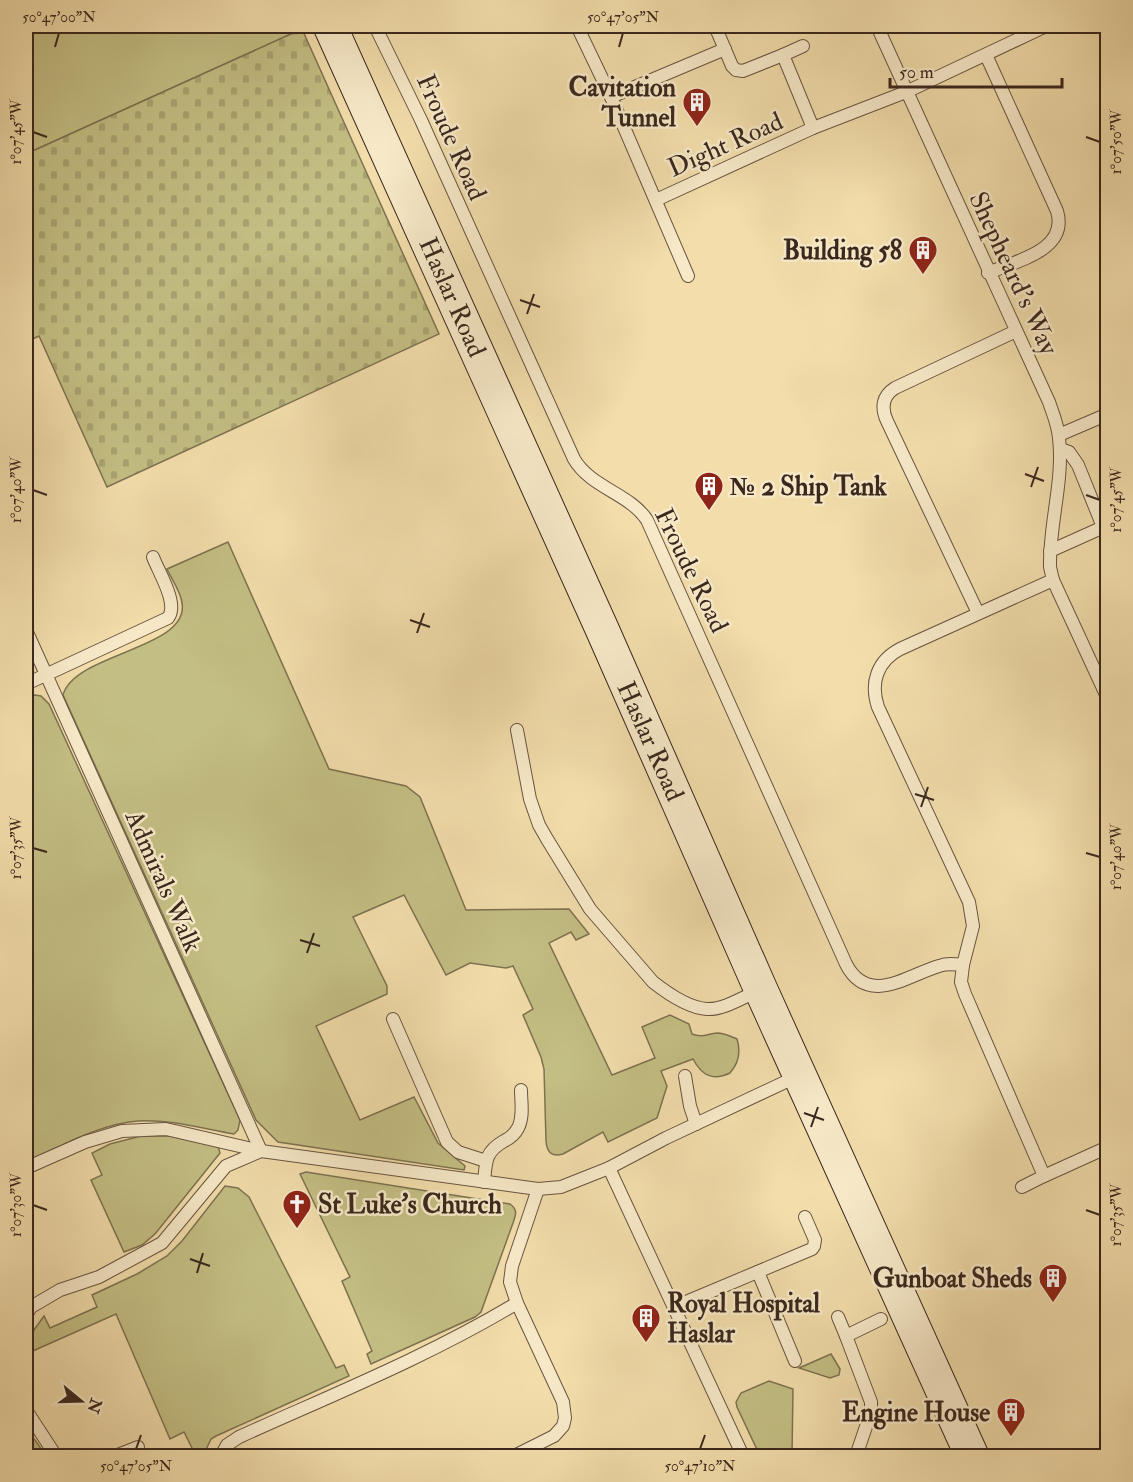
<svg xmlns="http://www.w3.org/2000/svg" width="1133" height="1482" font-family="'IM FELL Double Pica',serif">
  <style>
    .green { fill: #c3be83; stroke: #7e7250; stroke-width: 1.5 }
    .cemetery { fill: url(#cemetery-stones); stroke: #7e7250; stroke-width: 1.5 }
    .lines { fill: none; stroke-linecap: round; stroke-linejoin: round }
    .lane-casing { stroke: #685440; stroke-width: 14 }
    .secondary-casing { stroke: #3a271d; stroke-width: 35 }
    .lane { stroke: #f7e9c8; stroke-width: 12 }
    .secondary { stroke: #f7e9c8; stroke-width: 33 }
    .ticks { fill: none; stroke: #3a271d; stroke-width: 2 }
    .labels { text-anchor: middle; stroke-width: 5; stroke-linejoin: round; paint-order: stroke }
    .poi-label { font-size: 26px; font-weight: bold; fill: #3a271d; stroke: #f7e9c8; text-anchor: end }
    .street-label { font-size: 26px; fill: #3a271d; stroke: #f7e9c8 }
    .neatline { fill: none; stroke: #3a271d; stroke-width: 2 }
    .ticks-label { font-size: 15px; text-anchor: middle; fill: #3a271d }
  </style>
  <defs>
    <pattern id="cemetery-stones" width="16" height="16" patternUnits="userSpaceOnUse" patternTransform="scale(1.5)"><rect width="16" height="16" fill="#c3be83"/><path d="M2 7V4a2 2 0 0 1 4 0v3zM10 15v-3a2 2 0 0 1 4 0v3z" fill="#a8a371"/></pattern>
  </defs>
  <rect width="100%" height="100%" fill="#f2ddab"/>
  <filter id="stains"><feTurbulence type="fractalNoise" baseFrequency=".00333" numOctaves="4"/><feColorMatrix values="0 0 0 0 .2 0 0 0 0 .09 0 0 0 0 .02 0 0 0 .5 -.17"/></filter>
  <radialGradient id="worn" r=".72"><stop offset=".6" stop-color="#630" stop-opacity="0"/><stop offset="1" stop-color="#630" stop-opacity=".3"/></radialGradient>
  <g class="green">
    <polygon points="26,26 299,26 302,29 26,154"/>
    <path d="M228,542L329,769L406,786L420,797L466,910L569,909L589,934L576,940L571,932L549,943L612,1075L655,1058L642,1027L670,1015L689,1024L692,1034C702,1038 707,1034 717,1033C724,1033 730,1036 737,1039C741,1052 739,1063 730,1073C713,1081 702,1076 693,1059L661,1071L667,1086L657,1118L608,1142L603,1132L563,1154C552,1157 547,1153 546,1141L544,1069L541,1057L523,1015L533,1009L513,966L506,968L470,963L446,975L404,895L353,917L387,986V994L316,1026L360,1120L414,1097L438,1143L465,1166L464,1170L278,1142L256,1120L63,695C74,653 190,649 182,603C181,592 172,580 167,569Z"/>
    <path d="M35,695L41,696L49,704L240,1120L238,1130L234,1134C204,1129 170,1119 138,1121C99,1124 61,1146 26,1162V696Z"/>
    <polygon points="141,1136 170,1136 218,1146 220,1153 155,1234 142,1245 124,1252 91,1180 102,1175 92,1153 110,1144"/>
    <path d="M306,1172L510,1204C518,1210 516,1214 513,1223L481,1312L475,1317L371,1364L367,1354L372,1351L342,1281L350,1277L300,1174Z"/>
    <polygon points="225,1186 238,1188 249,1197 336,1368 344,1365 349,1376 216,1436 211,1439 203,1456 196,1456 184,1432 170,1439 116,1314 26,1354 26,1341 44,1316 50,1328 97,1307 92,1295 137,1274 167,1256 182,1241"/>
    <polygon points="831,1354 840,1369 839,1375 830,1378 799,1368"/>
    <polygon points="769,1381 793,1389 792,1456 760,1456 737,1407 736,1402 741,1393"/>
    <polygon points="26,1433 35,1440 46,1456 26,1456"/>
  </g>
  <polygon class="cemetery" points="302,29 439,334 107,487 39,336 26,342 26,154"/>
  <g class="lines">
    <g class="lane-casing">
      <g id="lane">
        <path d="M375,26L421,120L574,459C591,488 629,493 647,520L846,964C868,1007 908,975 939,966C947,963 955,964 963,965L973,926L969,902L878,707C870,683 877,661 900,649L1053,580"/>
        <polyline points="577,26 611,97 688,276"/>
        <polyline points="715,26 732,66 736,70 743,71 783,55 813,128"/>
        <path d="M877,26L1049,402C1053,414 1058,425 1059,438C1064,481 1049,524 1050,567L1053,580L1108,699"/>
        <polyline points="783,55 803,46"/>
        <path d="M986,55L1057,211C1069,251 1015,261 988,273"/>
        <polyline points="611,97 725,49"/>
        <polyline points="656,200 813,128 906,92 1046,26"/>
        <polyline points="1059,435 1108,414"/>
        <polyline points="1060,449 1069,452 1078,465 1103,527"/>
        <polyline points="1050,551 1108,525"/>
        <path d="M978,613L887,421C881,408 882,396 895,388L1016,331"/>
        <polyline points="26,630 261,1151"/>
        <path d="M26,684L168,618C179,604 159,573 153,557"/>
        <path d="M517,730L530,799L539,825L547,839L590,909L653,982C667,993 688,1008 707,1009C724,1010 745,996 760,990"/>
        <polyline points="963,965 961,982 965,994 1044,1176 1108,1147"/>
        <polyline points="393,1019 447,1142 458,1152 486,1161"/>
        <polyline points="685,1076 690,1106 696,1124"/>
        <polyline points="26,1168 85,1142 122,1131 166,1129 261,1151 538,1189 561,1187 609,1168 666,1138 798,1076"/>
        <polyline points="609,1168 743,1456"/>
        <path d="M484,1182C486,1161 485,1152 504,1141C510,1138 515,1134 518,1128C524,1117 521,1102 521,1090"/>
        <polyline points="1022,1187 1044,1176"/>
        <polyline points="758,1272 795,1361"/>
        <polyline points="674,1307 812,1249 814,1246 815,1240 805,1217"/>
        <polyline points="26,1315 31,1307 60,1290 99,1277 162,1243 226,1166 261,1151"/>
        <polyline points="838,1317 846,1336"/>
        <polyline points="26,1410 56,1456"/>
        <polyline points="115,1456 138,1447"/>
        <path d="M221,1456L227,1445L239,1437C332,1395 429,1356 517,1303"/>
        <polyline points="494,1456 514,1456 554,1436 563,1426 565,1418 563,1402 517,1303 510,1282 512,1266 538,1189"/>
        <polyline points="856,1456 871,1412 871,1402 846,1336 881,1319"/>
      </g>
    </g>
    <g class="secondary-casing">
      <polyline id="secondary" points="330,26 602,629 761,990 972,1456"/>
    </g>
    <use href="#lane" class="lane"/>
    <use href="#secondary" class="secondary"/>
  </g>
  <path class="ticks" d="M55,47L59,33M619,47L623,33M33,132L47,137M1086,137L1100,142M520,300L540,307M527,314L534,294M1025,474L1044,481M1031,487L1038,467M33,490L47,495M1086,495L1100,500M410,620L430,627M417,633L424,613M915,794L934,800M921,807L928,787M33,848L47,852M1086,853L1100,857M300,940L320,946M307,953L314,933M804,1113L824,1120M811,1127L818,1107M33,1205L47,1210M1086,1210L1100,1215M190,1259L210,1266M197,1273L203,1253M136,1449L141,1435M700,1449L705,1435"/>
  <defs>
    <g id="building-pin" transform="scale(1.5)"><path d="M0 17L-7.5 6A9.5 9.5 0 1 1 7.5 6Z" fill="#8f2418" stroke="#f7e9c8"/><path d="M-4-6H4V6H1V3H-1V6H-4ZM-2.5-4.3h1.7v1.8h-1.7ZM.8-4.3h1.7v1.8H.8ZM-2.5-1h1.7V.8h-1.7ZM.8-1h1.7V.8H.8Z" fill="#fff"/></g>
    <g id="church-pin" transform="scale(1.5)"><path d="M0 17L-7.5 6A9.5 9.5 0 1 1 7.5 6Z" fill="#8f2418" stroke="#f7e9c8"/><path d="M-1.2-6h2.4v3.5h3.3v2.4h-3.3V6h-2.4V-.1h-3.3v-2.4h3.3Z" fill="#fff"/></g>
  </defs>
  <g fill-rule="evenodd">
    <use href="#building-pin" x="697" y="102"/>
    <use href="#building-pin" x="923" y="250"/>
    <use href="#building-pin" x="709" y="486"/>
    <use href="#church-pin" x="297" y="1204"/>
    <use href="#building-pin" x="1053" y="1278"/>
    <use href="#building-pin" x="646" y="1318"/>
    <use href="#building-pin" x="1011" y="1412"/>
  </g>
  <g class="labels">
    <g class="poi-label">
      <text x="676" y="96">Cavitation<tspan x="676" dy="30">Tunnel</tspan></text>
      <text x="902" y="259">Building 58</text>
      <text x="730" y="495" text-anchor="start">№ 2 Ship Tank</text>
      <text x="318" y="1213" text-anchor="start">St Luke's Church</text>
      <text x="1032" y="1287">Gunboat Sheds</text>
      <text x="667" y="1312" text-anchor="start">Royal Hospital<tspan x="667" dy="30">Haslar</tspan></text>
      <text x="990" y="1421">Engine House</text>
    </g>
    <g class="street-label">
      <text transform="translate(452 137) rotate(66)" y="9">Froude Road</text>
      <text transform="translate(725 144) rotate(-24)" y="9">Dight Road</text>
      <text transform="translate(1014 273) rotate(65)" y="9">Shepheard's Way</text>
      <text transform="translate(453 297) rotate(66)" y="9">Haslar Road</text>
      <text transform="translate(692 570) rotate(64)" y="9">Froude Road</text>
      <text transform="translate(651 741) rotate(66)" y="9">Haslar Road</text>
      <text transform="translate(164 881) rotate(66)" y="9">Admirals Walk</text>
    </g>
  </g>
  <rect width="1133" height="1482" fill="none" stroke="#f2ddab" stroke-width="66"/>
  <g transform="translate(81 1401) rotate(109)" stroke="#f7e9c8" stroke-width="4.5" paint-order="stroke">
  <path d="M0-4.5L10 22L0 15L-10 22Z" fill="#3a271d"/>
  <text y="-9" font-size="16" font-weight="bold" text-anchor="middle" fill="#3a271d">N</text>
  </g>
  <path d="M890 78v9h172v-9" fill="none" stroke="#3a271d" stroke-width="3"/>
  <text x="899" y="78" font-size="18" fill="#3a271d" stroke="#f7e9c8" stroke-width="4.5" paint-order="stroke">50 m</text>
  <rect x="33" y="33" width="1067" height="1416" class="neatline"/>
  <g class="ticks-label">
    <text x="59" y="22">50°47'00"N</text>
    <text x="623" y="22">50°47'05"N</text>
    <text transform="translate(16 132) rotate(-90)" y="5">1°07'45"W</text>
    <text transform="translate(1116 142) rotate(-90)" y="5">1°07'50"W</text>
    <text transform="translate(16 490) rotate(-90)" y="5">1°07'40"W</text>
    <text transform="translate(1116 500) rotate(-90)" y="5">1°07'45"W</text>
    <text transform="translate(16 848) rotate(-90)" y="5">1°07'35"W</text>
    <text transform="translate(1116 857) rotate(-90)" y="5">1°07'40"W</text>
    <text transform="translate(16 1205) rotate(-90)" y="5">1°07'30"W</text>
    <text transform="translate(1116 1215) rotate(-90)" y="5">1°07'35"W</text>
    <text x="136" y="1471">50°47'05"N</text>
    <text x="700" y="1471">50°47'10"N</text>
  </g>
  <rect width="100%" height="100%" filter="url(#stains)"/>
  <rect width="100%" height="100%" fill="url(#worn)"/>
</svg>
